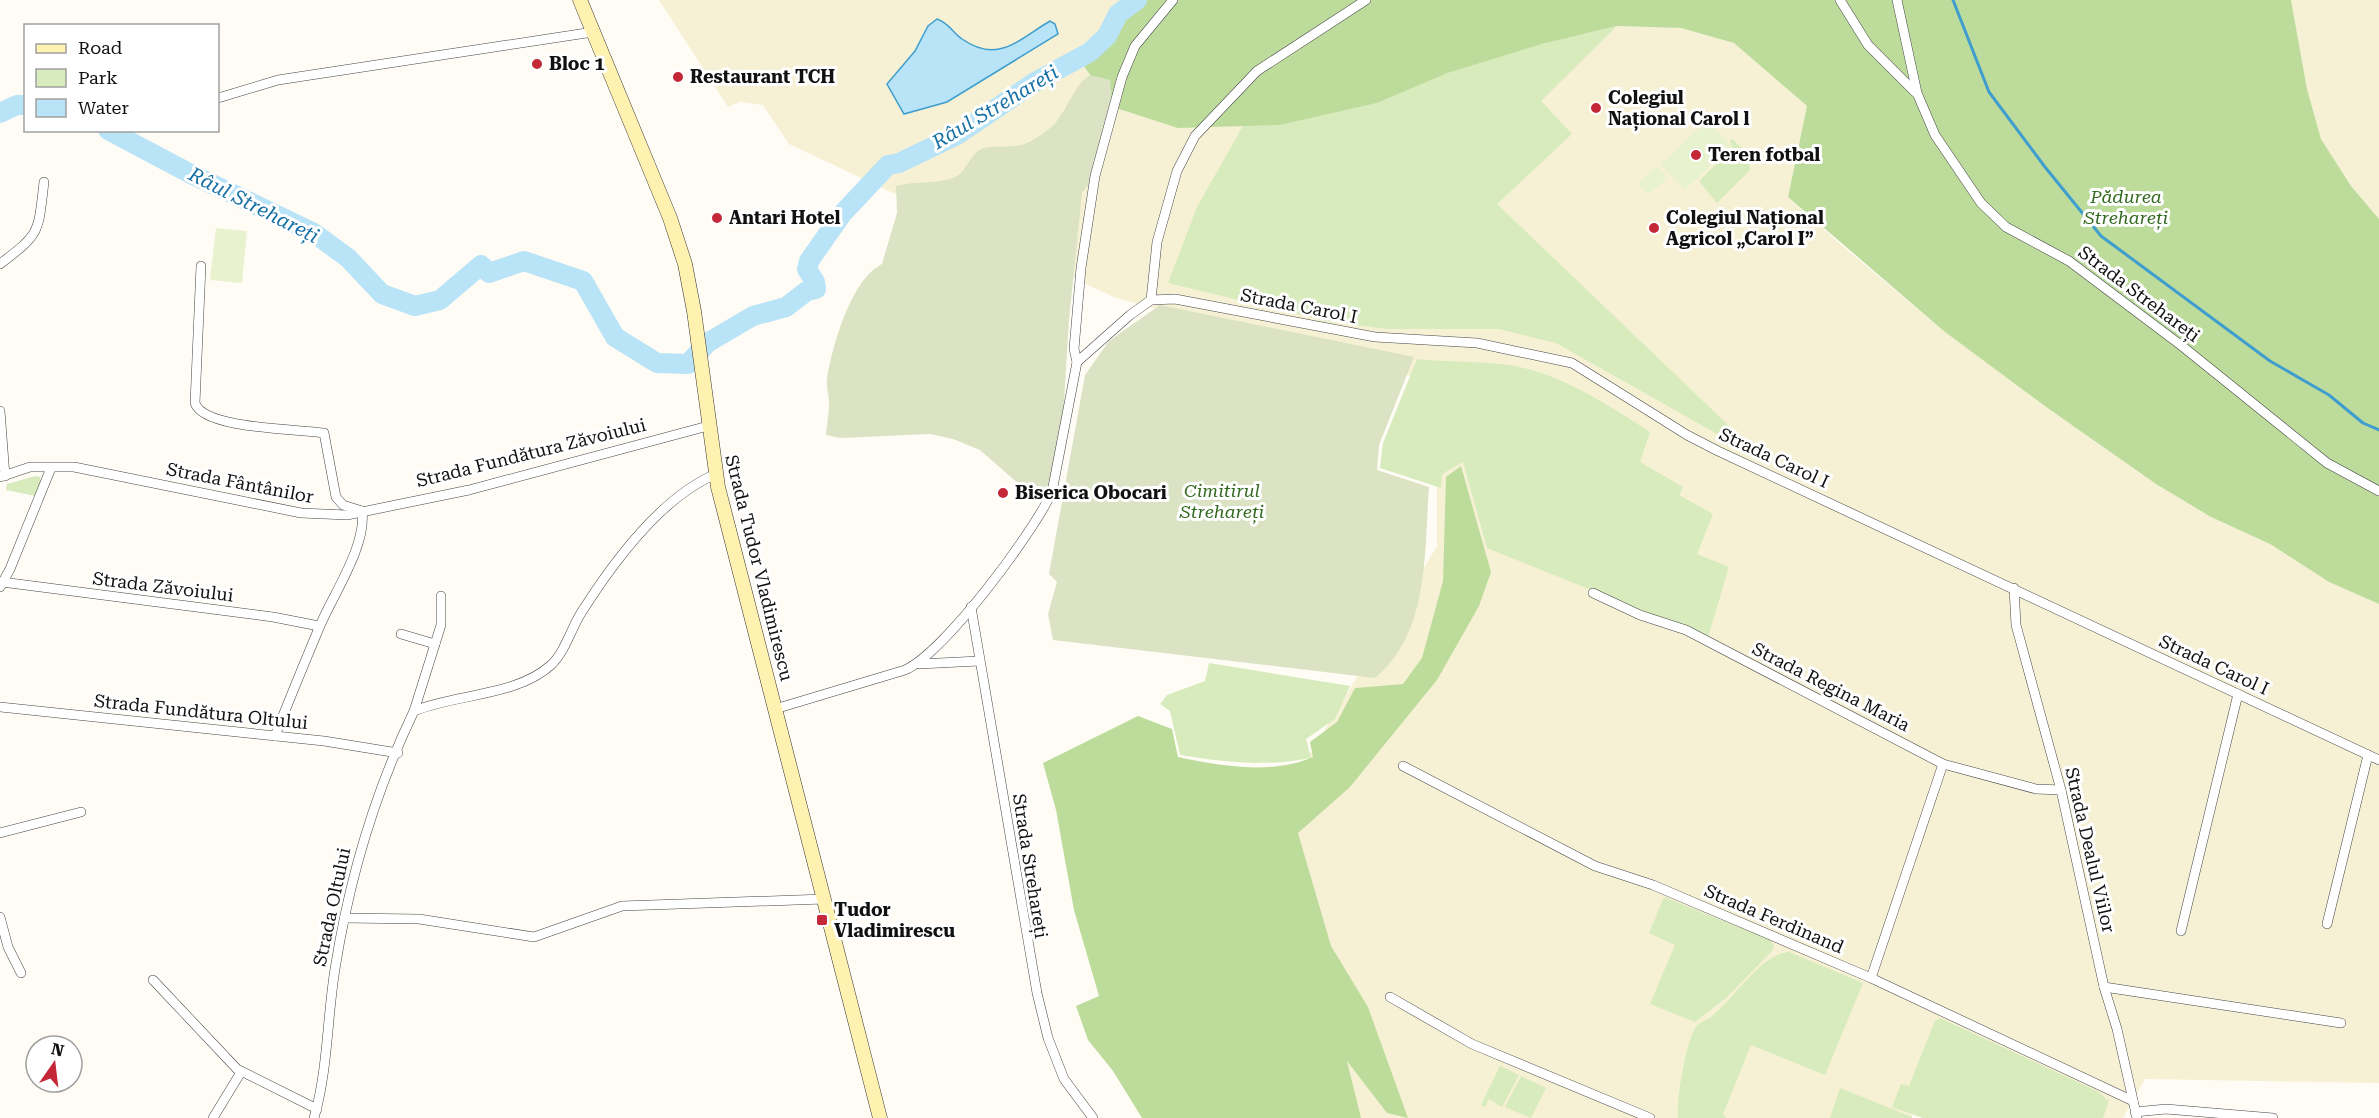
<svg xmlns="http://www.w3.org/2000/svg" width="2379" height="1118" font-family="'Roboto Serif',serif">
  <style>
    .farmland { fill: #f6f1d4 }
    .green { fill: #d7ebbd }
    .forest { fill: #bddc9c }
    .cemetery { fill: #dbe3c4 }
    .pitch { fill: #e8f2cf }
    .water { fill: #b9e3f7; stroke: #3f9ece; stroke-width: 1.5 }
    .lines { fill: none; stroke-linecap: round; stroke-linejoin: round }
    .stream { stroke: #3f9ece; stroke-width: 3 }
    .river { stroke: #b9e3f7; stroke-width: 20 }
    .street-casing { stroke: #444; stroke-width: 10 }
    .secondary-casing { stroke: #333; stroke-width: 15 }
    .street { stroke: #fff; stroke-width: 9 }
    .secondary { stroke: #fff1b0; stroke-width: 14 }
    .poi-dot { fill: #c32738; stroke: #fff; stroke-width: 2 }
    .labels { text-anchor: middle; stroke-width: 6; stroke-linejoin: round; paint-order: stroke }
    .poi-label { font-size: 18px; font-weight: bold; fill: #111; stroke: #fff; text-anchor: start }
    .park-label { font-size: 18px; font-style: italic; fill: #336a1f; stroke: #fff }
    .street-label { font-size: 18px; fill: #111; stroke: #fff }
    .water-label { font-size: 20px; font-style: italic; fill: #1770a5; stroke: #fff }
  </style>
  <rect width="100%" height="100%" fill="#fffcf5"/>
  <g class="farmland">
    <polygon points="659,0 1132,0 1078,58 1113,107 1377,103 1448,73 1542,44 1617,26 1681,28 1734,43 1807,106 1788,197 1839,243 1945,332 2049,409 2156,484 2211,517 2270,544 2329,582 2379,604 2379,1083 2145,1079 2123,1118 1954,1118 1918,1105 1911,1118 1347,1118 1227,890 1437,546 1437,383 1116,298 789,144 763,105 740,102 728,107"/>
    <polygon points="2291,0 2379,0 2379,219 2351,186 2321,139 2307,89"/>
  </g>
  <g class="green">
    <polygon points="1617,26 1541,101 1572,134 1497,204 1747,443 1742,448 1556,343 1499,329 1387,329 1326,321 1168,283 1197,207 1243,126 1280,125 1377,103 1448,73 1542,44"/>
    <polygon points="1732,139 1748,154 1750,170 1717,203 1699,181 1733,147 1730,142"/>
    <path d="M1417,359C1444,362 1472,361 1500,364C1554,369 1605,403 1650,432L1640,462L1683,487L1679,495L1713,514L1697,554L1729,567L1708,637L1487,548L1463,462L1442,474L1441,488L1380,468L1383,443Z"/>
    <polygon points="35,476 40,477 41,481 36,496 6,490 7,484"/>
    <path d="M1209,663L1350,686L1335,719L1306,739L1311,758C1266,767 1224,762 1180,755L1170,711L1160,704L1167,695L1205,681Z"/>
    <polygon points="1664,897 1770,940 1774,946 1772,951 1727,997 1695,1022 1650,1004 1675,945 1649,933"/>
    <path d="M1789,952L1863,983L1825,1075L1751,1045L1723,1114L1726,1118H1678C1676,1101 1686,1040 1696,1027C1699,1022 1707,1020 1711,1017C1734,999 1760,954 1789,952Z"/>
    <polygon points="1940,1018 2097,1091 2109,1101 2103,1118 1923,1118 1892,1107 1901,1084 1909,1086 1935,1021"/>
    <polygon points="1500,1066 1519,1075 1502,1107 1489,1099 1485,1107 1481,1105"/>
    <polygon points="1521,1076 1546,1088 1531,1118 1505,1107"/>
    <polygon points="1840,1088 1912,1117 1912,1118 1830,1118"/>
  </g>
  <g class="forest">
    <polygon points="1132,0 2291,0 2307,89 2321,139 2351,186 2379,219 2379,604 2329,582 2270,544 2211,517 2156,484 2049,409 1945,332 1788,197 1807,106 1734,43 1681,28 1617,26 1542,44 1448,73 1377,103 1280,125 1178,128 1113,107 1078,58"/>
    <path d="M1461,466L1491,572L1479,606L1437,680L1350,787L1298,833L1331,946L1368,1007L1408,1118L1387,1113L1347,1061L1361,1118H1142L1113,1071L1088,1040L1076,1006L1099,996L1074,910L1056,810L1043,763L1138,716L1172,729L1178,757C1221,766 1272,775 1313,757L1310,742L1337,722L1355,688L1403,684L1422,658L1443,581L1446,477Z"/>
  </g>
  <g class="cemetery">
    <path d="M1090,75L1110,80L1113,112L1095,176L1082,193L1069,320L1062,435L1047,502L1021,486L980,450L953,439L930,434L840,438L826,435C827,424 829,413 829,402C829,395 826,387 827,379C832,347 851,279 882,264L897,213L896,186C916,180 937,185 955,177C968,171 969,153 984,148C997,145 1008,148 1021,145C1030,143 1041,135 1049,129C1067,115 1071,87 1090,75Z"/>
    <path d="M1160,305L1414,357L1379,445L1377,470L1429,487C1424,552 1430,633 1375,678L1053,640L1048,614L1057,582L1049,574L1085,375L1109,341Z"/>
  </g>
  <g class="pitch">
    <polygon points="1707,121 1731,146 1685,190 1661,165"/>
    <polygon points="1657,167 1667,178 1648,195 1638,183"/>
    <polygon points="216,228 247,231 242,283 210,280"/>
  </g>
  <path class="water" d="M937,19C949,23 952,32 962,39C998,64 1018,40 1050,21L1055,24L1058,34L947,102L904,114L887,84L915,51L928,26Z"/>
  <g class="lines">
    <polyline class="stream" points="1953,0 1989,92 2045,167 2101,236 2270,361 2329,395 2363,423 2379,430"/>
    <g class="river">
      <polyline points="0,113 17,105 26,105"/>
      <polyline points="108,130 189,173 314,233 348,258 382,294 415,306 440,300 481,265 489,273 524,261 583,281 615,337 657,363 688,364 707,343 753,316 786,307 807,291 816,289 815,282 807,269 809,261 842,214 888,165 899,163 957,135 1035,82 1090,52 1107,36 1118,14 1137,0"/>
    </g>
    <g class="street-casing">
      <g id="street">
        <polyline points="1840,0 1868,45 1915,92"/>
        <polyline points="1897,0 1917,93 1935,135 1981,203 2006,227 2069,261 2182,346 2327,463 2379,491"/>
        <polyline points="218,98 278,80 593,32"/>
        <path d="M0,264C41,233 38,233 44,182"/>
        <path d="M201,266L195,403C203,429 298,429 324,433L336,497L343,505L362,511"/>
        <polyline points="1151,300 1157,242 1177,171 1195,136 1257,71 1366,0"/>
        <polyline points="1077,362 1074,349 1081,268 1095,176 1122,77 1135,46 1173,0"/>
        <polyline points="0,411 5,476"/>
        <polyline points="0,477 30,467 74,467 301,513 347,515 469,490 708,426"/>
        <polyline points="2,582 273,617 319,626"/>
        <polyline points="0,587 10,569 51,468"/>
        <polyline points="2014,588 2016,625 2061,790 2104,987 2117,1029 2137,1118"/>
        <polyline points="1593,593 1640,615 1686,630 1943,764 2036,789 2061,790"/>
        <polyline points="971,607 1037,993 1048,1038 1064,1079 1093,1118"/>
        <polyline points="401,634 435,644"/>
        <polyline points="919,664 979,661"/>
        <polyline points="0,707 324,741 398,753"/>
        <path d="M775,709L905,670C945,652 1033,533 1052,492L1077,362L1130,315L1151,300L1175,299L1375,337L1477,343L1572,363L1687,435L1718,451L2379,760"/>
        <polyline points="414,711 441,625 441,596"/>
        <path d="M275,736C289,700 304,664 319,628C332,596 367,546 362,511"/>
        <polyline points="1403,766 1595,866 1653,885 1871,978 2133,1101"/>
        <polyline points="0,833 81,812"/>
        <polyline points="0,917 8,947 21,973"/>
        <polyline points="345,918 419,919 534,937 622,906 824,899"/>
        <polyline points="2327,924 2368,755"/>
        <polyline points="2181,931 2238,694"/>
        <polyline points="1871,978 1943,764"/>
        <polyline points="153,980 237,1069 317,1109"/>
        <polyline points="2104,987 2341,1023"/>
        <polyline points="1390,997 1472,1044 1650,1118"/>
        <polyline points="2135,1112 2166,1109 2273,1118"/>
        <polyline points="213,1118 241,1072"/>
        <path d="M314,1118C328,1070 327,1018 335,969C349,880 375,792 414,711C456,694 517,696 551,665C565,652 571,629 581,613C612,564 661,497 716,474"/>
      </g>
    </g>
    <g class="secondary-casing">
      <polyline id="secondary" points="580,0 670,218 685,264 694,311 718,487 880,1118"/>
    </g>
    <use href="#street" class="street"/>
    <use href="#secondary" class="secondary"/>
  </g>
  <g class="poi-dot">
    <circle cx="537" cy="64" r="6"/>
    <circle cx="678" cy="77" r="6"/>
    <circle cx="1596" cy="108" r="6"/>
    <circle cx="1696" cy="155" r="6"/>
    <circle cx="717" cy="218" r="6"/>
    <circle cx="1654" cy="228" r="6"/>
    <circle cx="1003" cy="493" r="6"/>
    <rect x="816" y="914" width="12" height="12" rx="3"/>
  </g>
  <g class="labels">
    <g class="poi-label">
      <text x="549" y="70">Bloc 1</text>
      <text x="690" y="83">Restaurant TCH</text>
      <text x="1608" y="104">Colegiul<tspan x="1608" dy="21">Național Carol l</tspan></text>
      <text x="1708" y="161">Teren fotbal</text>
      <text x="729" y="224">Antari Hotel</text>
      <text x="1666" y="224">Colegiul Național<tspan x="1666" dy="21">Agricol „Carol I”</tspan></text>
      <text x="1015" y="499">Biserica Obocari</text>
      <text x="834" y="916">Tudor<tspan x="834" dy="21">Vladimirescu</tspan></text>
    </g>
    <g class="park-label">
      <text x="2126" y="203">Pădurea<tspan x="2126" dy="21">Strehareți</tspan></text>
      <text x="1222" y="497">Cimitirul<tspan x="1222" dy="21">Strehareți</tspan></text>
    </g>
    <g class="street-label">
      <text transform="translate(2139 294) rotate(37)" y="6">Strada Strehareți</text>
      <text transform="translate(1299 306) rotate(11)" y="6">Strada Carol I</text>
      <text transform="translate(531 453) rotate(-14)" y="6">Strada Fundătura Zăvoiului</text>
      <text transform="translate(1774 458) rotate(25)" y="6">Strada Carol I</text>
      <text transform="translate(240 483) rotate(11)" y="6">Strada Fântânilor</text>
      <text transform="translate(759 568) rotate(76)" y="6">Strada Tudor Vladimirescu</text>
      <text transform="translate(163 587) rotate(7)" y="6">Strada Zăvoiului</text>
      <text transform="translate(2214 665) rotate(25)" y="6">Strada Carol I</text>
      <text transform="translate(1831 687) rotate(27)" y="6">Strada Regina Maria</text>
      <text transform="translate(201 712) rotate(6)" y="6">Strada Fundătura Oltului</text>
      <text transform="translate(2090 850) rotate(77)" y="6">Strada Dealul Viilor</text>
      <text transform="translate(1030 866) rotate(81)" y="6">Strada Strehareți</text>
      <text transform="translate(332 907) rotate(-78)" y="6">Strada Oltului</text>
      <text transform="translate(1774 919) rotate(23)" y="6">Strada Ferdinand</text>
    </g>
    <g class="water-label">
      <text transform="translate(995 107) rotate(-31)" y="7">Râul Strehareți</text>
      <text transform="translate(254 205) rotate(27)" y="7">Râul Strehareți</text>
    </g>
  </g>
  <rect x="24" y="24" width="195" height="108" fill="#ffffff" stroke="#a0a0a0" stroke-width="1.5"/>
  <rect x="36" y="44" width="30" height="9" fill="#fff1b0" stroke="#a0a0a0" stroke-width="1.5"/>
  <text x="78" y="54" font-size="18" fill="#111111">Road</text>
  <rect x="36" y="69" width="30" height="18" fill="#d7ebbd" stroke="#a0a0a0" stroke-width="1.5"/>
  <text x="78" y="84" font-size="18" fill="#111111">Park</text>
  <rect x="36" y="99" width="30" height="18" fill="#b9e3f7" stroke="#a0a0a0" stroke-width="1.5"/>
  <text x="78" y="114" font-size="18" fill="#111111">Water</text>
  <g transform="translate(54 1064) rotate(14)"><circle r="28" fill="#ffffff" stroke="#a0a0a0" stroke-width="1.5"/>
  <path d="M0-4.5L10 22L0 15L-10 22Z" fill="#c32738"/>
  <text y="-9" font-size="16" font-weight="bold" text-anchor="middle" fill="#111111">N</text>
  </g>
</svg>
